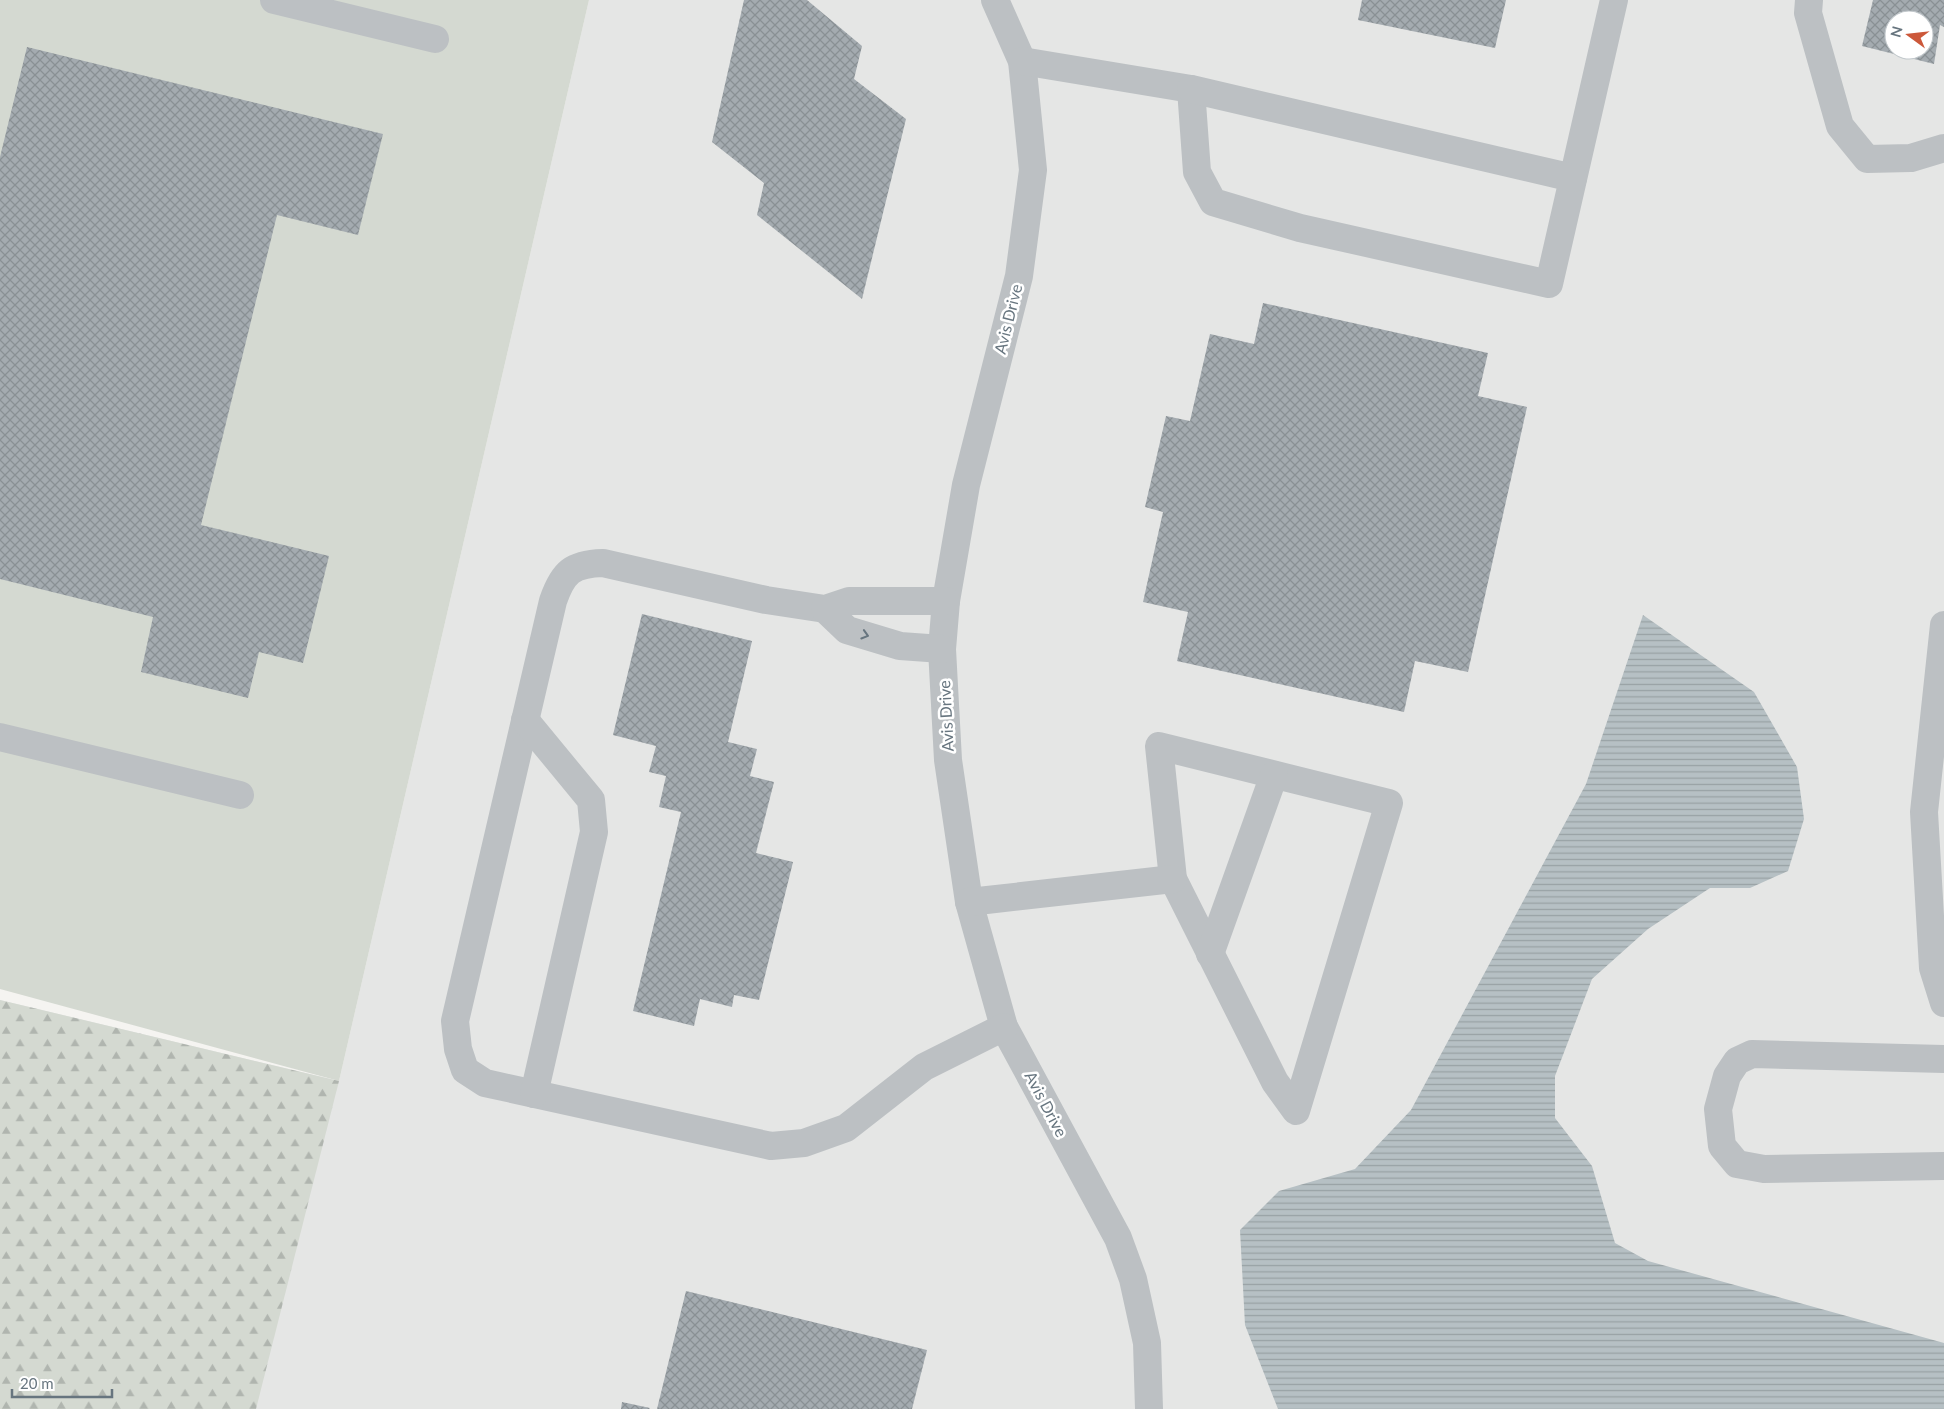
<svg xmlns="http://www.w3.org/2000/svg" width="1944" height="1409" font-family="Lato,sans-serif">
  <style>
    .built { fill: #e5e6e5; fill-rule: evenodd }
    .green { fill: #d4d9d1 }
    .forest { fill: url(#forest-firs) }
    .water { fill: url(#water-rules) }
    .building { fill: url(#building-cross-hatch); fill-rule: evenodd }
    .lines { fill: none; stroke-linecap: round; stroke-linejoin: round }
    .minor { stroke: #bcc0c3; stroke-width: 28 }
    .oneway { stroke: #67757f }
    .labels { text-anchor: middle; stroke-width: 5; stroke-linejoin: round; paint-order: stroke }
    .street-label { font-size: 16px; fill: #67757f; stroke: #fff }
  </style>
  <defs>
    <pattern id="forest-firs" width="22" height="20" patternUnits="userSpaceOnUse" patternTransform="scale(1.25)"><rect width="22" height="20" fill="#d4d9d1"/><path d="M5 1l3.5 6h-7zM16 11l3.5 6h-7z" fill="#b0b5af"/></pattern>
    <pattern id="water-rules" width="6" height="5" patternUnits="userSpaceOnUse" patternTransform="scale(1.25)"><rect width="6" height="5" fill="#b6c0c4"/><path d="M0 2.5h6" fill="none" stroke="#98a1a4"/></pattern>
    <pattern id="building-cross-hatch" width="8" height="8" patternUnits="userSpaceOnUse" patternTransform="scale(1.25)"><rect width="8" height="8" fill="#a4abb0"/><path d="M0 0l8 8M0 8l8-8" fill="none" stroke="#899094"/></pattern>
  </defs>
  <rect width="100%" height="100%" fill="#f5f4f1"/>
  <path class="built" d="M589,0H1944V1409H0V1000L339,1081ZM1894,20H1924V50H1894Z"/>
  <polygon class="green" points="0,0 589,0 339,1081 0,989"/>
  <polygon class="forest" points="0,1000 339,1081 256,1409 0,1409"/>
  <polygon class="water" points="1643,615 1754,692 1797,767 1804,819 1788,871 1750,888 1710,888 1648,929 1592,979 1555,1076 1555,1118 1592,1166 1615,1243 1648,1261 1944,1343 1944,1409 1278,1409 1245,1325 1240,1230 1279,1191 1355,1169 1411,1110 1586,784"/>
  <g class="building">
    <polygon points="744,0 807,0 862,46 854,79 906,119 862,299 757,215 764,183 712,142"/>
    <polygon points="1362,0 1506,0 1495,48 1358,20"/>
    <path d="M1873,0H1944V27L1940,25L1934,64L1862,46ZM1894,20H1924V50H1894Z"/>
    <polygon points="27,47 383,134 358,235 277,215 201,525 329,556 303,663 259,652 248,698 141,672 153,617 0,579 0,157"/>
    <polygon points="1263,303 1488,353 1478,396 1527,407 1468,672 1415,661 1404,712 1177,661 1188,612 1143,602 1163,512 1145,507 1166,416 1190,421 1210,334 1254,344"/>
    <polygon points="642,614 752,641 728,742 757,749 750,776 774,782 756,853 793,862 759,1000 734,995 732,1007 700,999 694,1026 633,1011 681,812 659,807 666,776 649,772 656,746 613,735"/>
    <polygon points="686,1291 927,1350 912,1409 657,1409"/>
    <polygon points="622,1402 650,1408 649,1409 621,1409"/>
  </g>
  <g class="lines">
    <g class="minor">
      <polyline points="274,0 435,39"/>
      <polyline points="995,0 1022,61 1033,170 1019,276 966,485 946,601 942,649 948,760 969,902 1004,1027 1118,1238 1133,1279 1147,1343 1149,1409"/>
      <polyline points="1809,0 1808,13 1840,126 1867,159 1911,158 1944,148"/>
      <polyline points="1022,61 1191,89 1197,172 1213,202 1300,228 1549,284 1614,0"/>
      <polyline points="1191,89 1573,178"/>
      <path d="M946,601H849L825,609L766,600L603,563C572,564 563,572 553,601L455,1021L458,1049L465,1070L485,1083L771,1146L804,1143L846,1128L924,1067L1004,1027"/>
      <polyline points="825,609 847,630 900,646 942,649"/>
      <polyline points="1944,625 1924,812 1933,968 1944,1003"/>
      <polyline points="525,720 591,800 594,832 534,1094"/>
      <polyline points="0,737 240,795"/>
      <polygon points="1159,746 1389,803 1296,1111 1275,1082 1173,879"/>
      <polyline points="969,902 1173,879"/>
      <polyline points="1210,954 1274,775"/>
      <polyline points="1944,1059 1752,1054 1737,1061 1727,1076 1718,1109 1722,1146 1737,1164 1764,1169 1944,1166"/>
    </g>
  </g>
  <defs><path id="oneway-chevron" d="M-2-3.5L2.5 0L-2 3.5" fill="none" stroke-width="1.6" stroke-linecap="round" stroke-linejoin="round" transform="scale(1.25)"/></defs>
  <use class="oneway" href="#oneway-chevron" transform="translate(865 635) rotate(17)"/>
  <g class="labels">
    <g class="street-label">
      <text transform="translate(1008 319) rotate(-76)" y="6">Avis Drive</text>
      <text transform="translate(946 716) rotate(-93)" y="6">Avis Drive</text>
      <text transform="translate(1046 1104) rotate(62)" y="6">Avis Drive</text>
    </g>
  </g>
  <g transform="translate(1909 35) rotate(285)"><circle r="24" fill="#ffffff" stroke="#c2c8cc"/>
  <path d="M0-4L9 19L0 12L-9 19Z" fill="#cc583a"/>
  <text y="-8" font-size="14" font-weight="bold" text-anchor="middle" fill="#67757f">N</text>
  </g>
  <path d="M12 1389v8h100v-8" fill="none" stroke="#67757f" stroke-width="2.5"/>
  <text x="20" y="1389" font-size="15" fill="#67757f" stroke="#ffffff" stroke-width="4" paint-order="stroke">20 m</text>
</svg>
